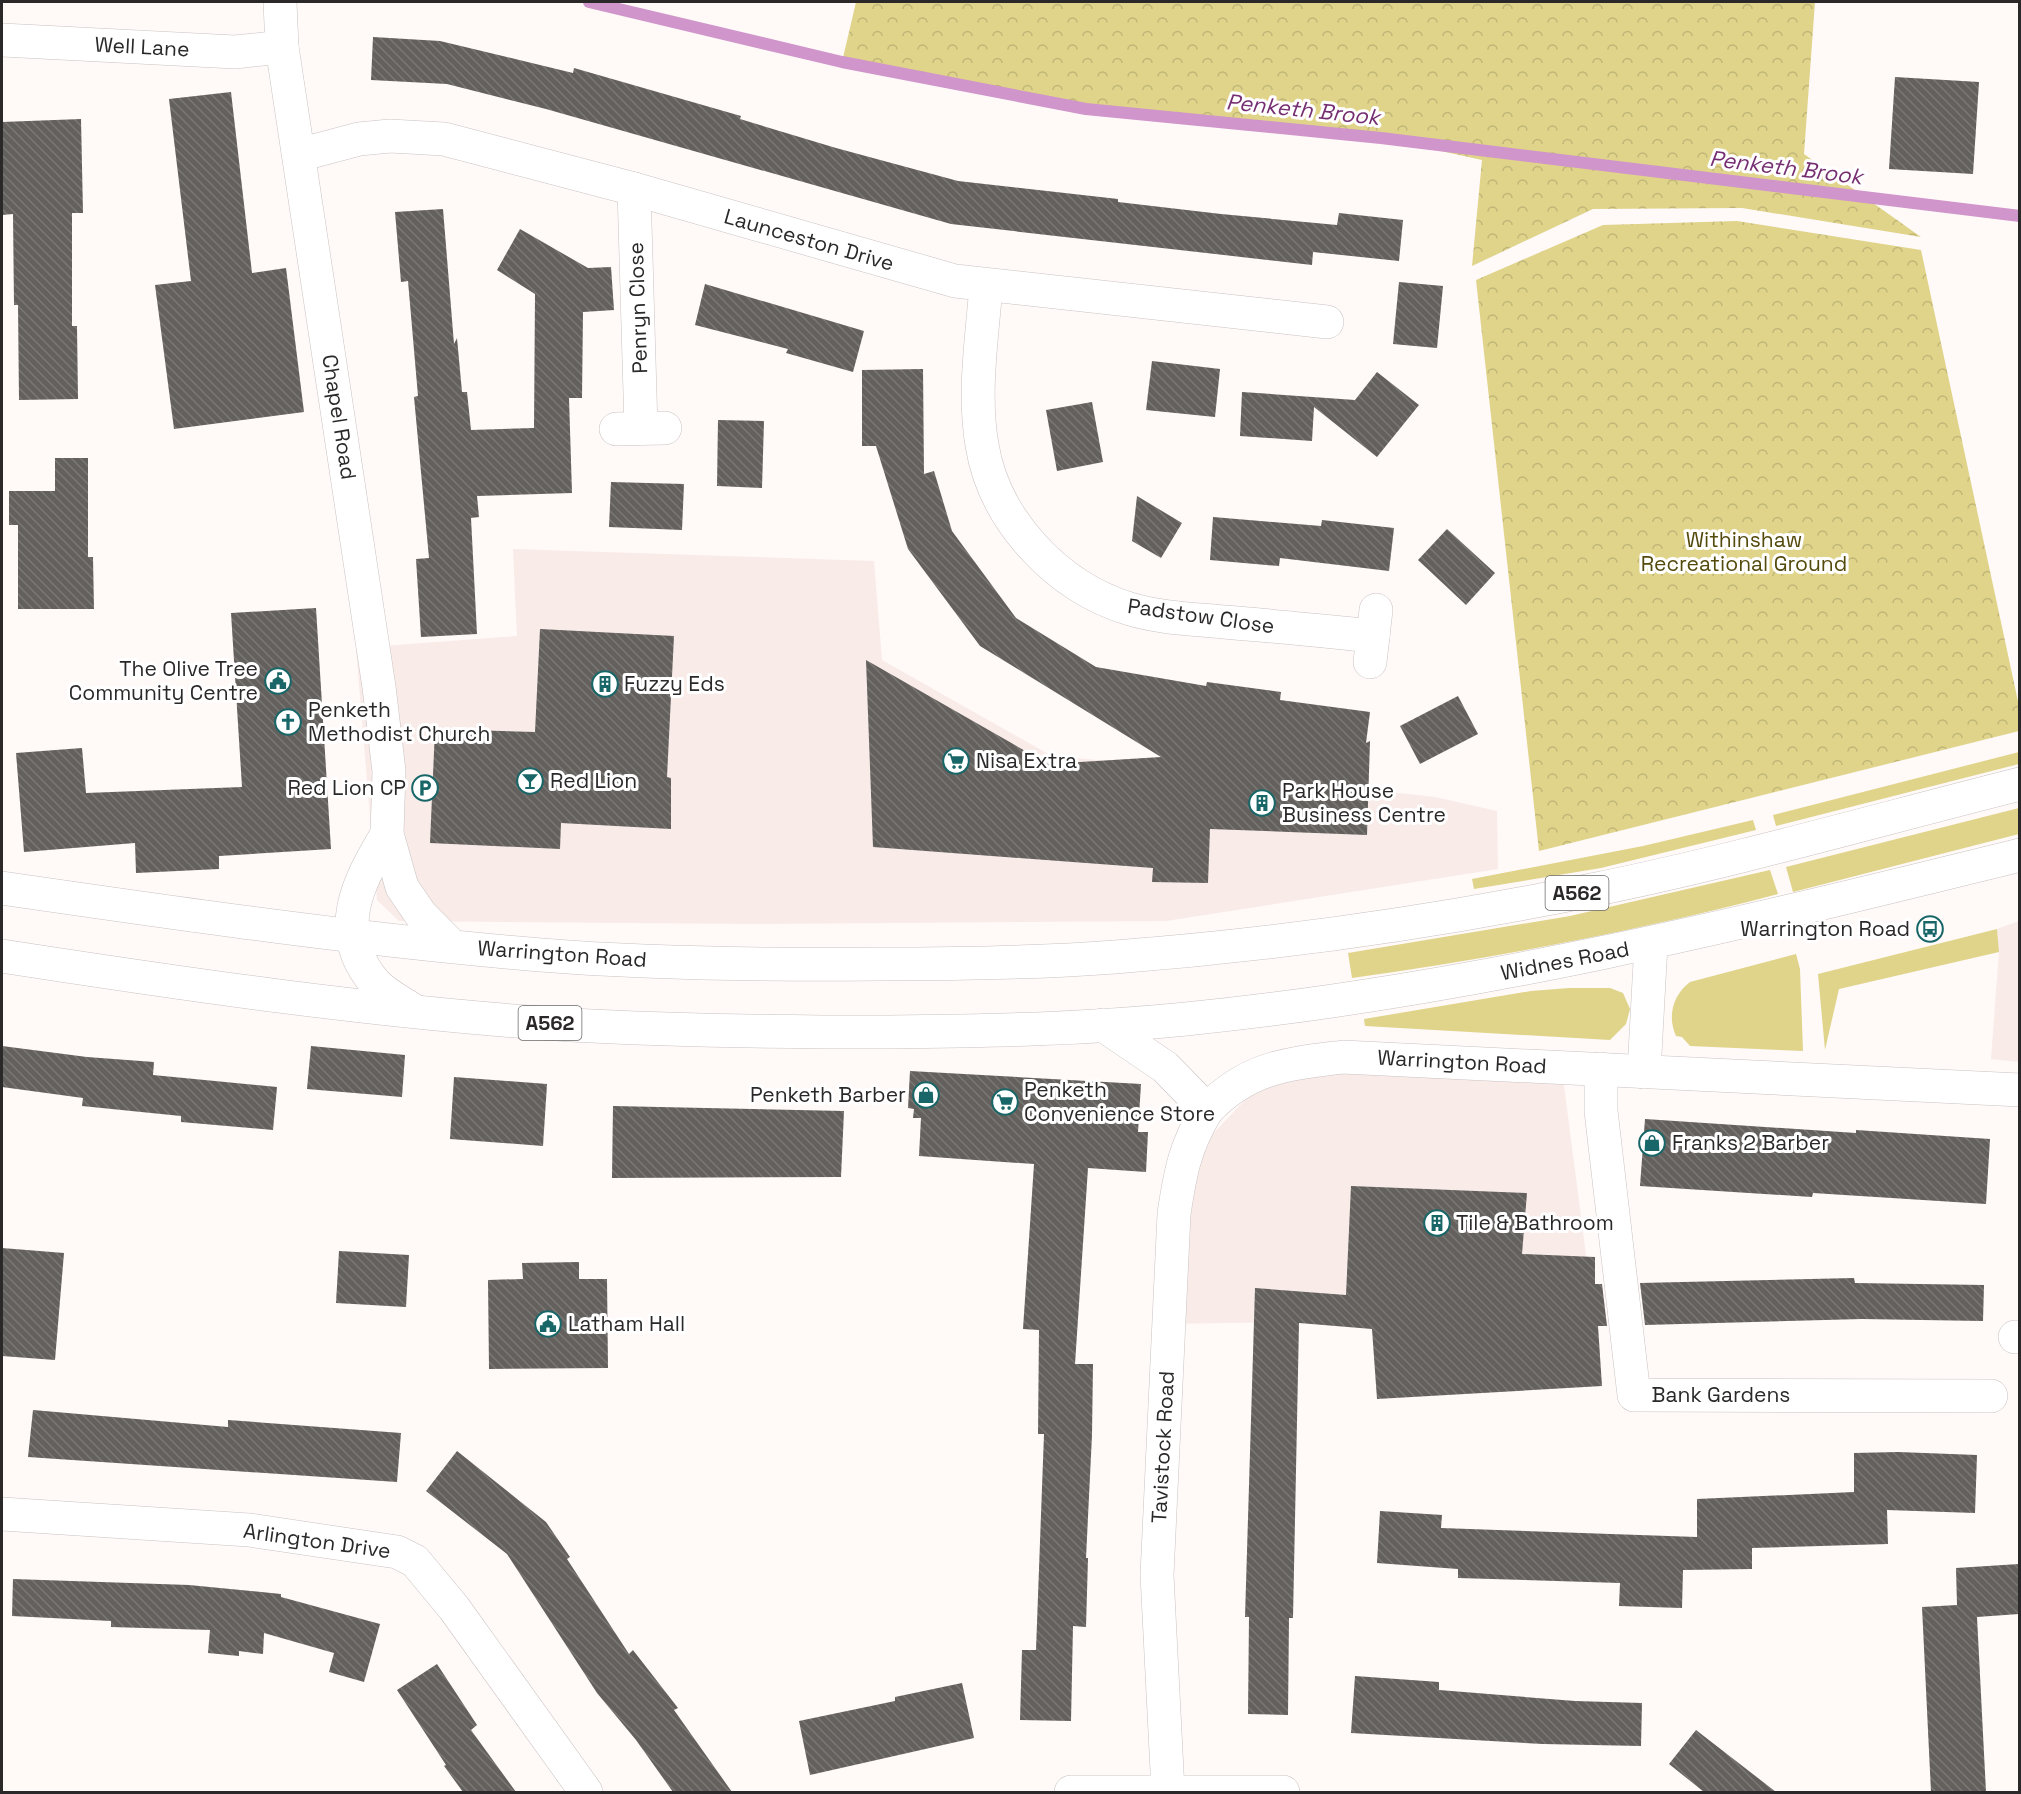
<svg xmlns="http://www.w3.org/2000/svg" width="2021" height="1794" font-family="'Space Grotesk',sans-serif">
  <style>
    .built { fill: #f9ebe8 }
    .green { fill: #e0d48a }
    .forest { fill: url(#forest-crowns) }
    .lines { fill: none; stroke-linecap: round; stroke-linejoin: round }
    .stream { stroke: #d095ca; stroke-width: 12 }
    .building { fill: url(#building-back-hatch) }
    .street-casing { stroke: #c9c3c2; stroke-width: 34 }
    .secondary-casing { stroke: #c9c3c2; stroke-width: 34 }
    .primary-casing { stroke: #c9c3c2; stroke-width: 34 }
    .street { stroke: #fff; stroke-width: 33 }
    .secondary { stroke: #fff; stroke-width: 33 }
    .primary { stroke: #fff; stroke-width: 33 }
    .labels { text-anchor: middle; stroke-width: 6; stroke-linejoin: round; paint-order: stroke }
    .shield { fill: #fff; stroke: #6a6868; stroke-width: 1.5 }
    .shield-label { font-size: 20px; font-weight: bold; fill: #2a2828 }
    .street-label { font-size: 21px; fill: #2a2828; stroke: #fff }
    .park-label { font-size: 21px; fill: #544a0c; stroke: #fff }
    .poi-label { font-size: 21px; fill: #2a2828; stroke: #fff; text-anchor: start }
    .water-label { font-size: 22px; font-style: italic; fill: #752f71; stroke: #fff }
  </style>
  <defs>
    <pattern id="forest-crowns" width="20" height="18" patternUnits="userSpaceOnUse" patternTransform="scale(1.5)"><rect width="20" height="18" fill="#e0d48a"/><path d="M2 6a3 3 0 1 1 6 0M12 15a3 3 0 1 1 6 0" fill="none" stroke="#c0b677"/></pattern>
    <pattern id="building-back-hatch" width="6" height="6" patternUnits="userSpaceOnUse" patternTransform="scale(1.5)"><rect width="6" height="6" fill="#63605d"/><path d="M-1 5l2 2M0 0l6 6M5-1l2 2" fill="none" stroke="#7a7875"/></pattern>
  </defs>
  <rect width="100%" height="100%" fill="#fff9f8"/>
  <g class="built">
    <polygon points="513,549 874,561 882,660 1050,755 1435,797 1497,811 1498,869 1166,921 755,924 399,921 377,900 356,648 517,636"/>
    <polygon points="2019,921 2019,1062 1991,1059 1999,952 1997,929"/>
    <polygon points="1332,1066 1563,1078 1594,1317 1163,1324 1169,1180 1265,1079"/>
  </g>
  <g class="green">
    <polygon points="2019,752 2019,764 1776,826 1773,815"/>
    <polygon points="2019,808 2019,834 1793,892 1786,867"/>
    <polygon points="1753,820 1756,830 1601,868 1474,889 1472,879 1643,846"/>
    <path d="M1770,870L1778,894C1638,931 1495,958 1352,978L1348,953L1570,916Z"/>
    <polygon points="1997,929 1999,952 1839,989 1825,1050 1818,974"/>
    <path d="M1796,954L1800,969L1803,1051L1690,1046L1682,1037L1676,1036C1667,1016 1673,995 1690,982Z"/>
    <polygon points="1569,988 1610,988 1623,993 1630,1009 1626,1024 1610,1040 1365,1026 1364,1019 1531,991"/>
  </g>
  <g class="forest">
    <polygon points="856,2 1815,2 1804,154 1921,237 1742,208 1593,209 1472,266 1482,160 1381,138 1086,109 842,62"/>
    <polygon points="1737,221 1921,250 2019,706 2019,731 1539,851 1476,280 1603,225"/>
  </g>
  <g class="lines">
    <polyline class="stream" points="589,2 842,62 1086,109 1381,138 2020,216"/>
  </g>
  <g class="building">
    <polygon points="373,37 440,41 573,73 574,68 741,116 740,119 836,148 958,181 1118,199 1118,202 1221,214 1337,225 1339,213 1403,220 1399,261 1313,252 1312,265 951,224 546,109 447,84 371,80"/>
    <polygon points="1895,77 1979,82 1973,174 1889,169"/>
    <polygon points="231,92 252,273 286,268 304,412 174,429 155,285 191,281 169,99"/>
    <polygon points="81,119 83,213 72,213 72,326 77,326 78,399 19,400 18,305 14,305 13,214 2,215 2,122"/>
    <polygon points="443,209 454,344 457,338 462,392 467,392 471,430 534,428 535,294 497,270 520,229 588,268 611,267 614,310 583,312 582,398 569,398 572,493 477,496 479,517 471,518 477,634 421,637 416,559 429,558 414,397 418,396 408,281 401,282 395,212"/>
    <polygon points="1399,282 1443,286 1437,348 1393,344"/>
    <polygon points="705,284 864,331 853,372 786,353 788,349 695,325"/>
    <polygon points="1152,361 1220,369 1215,417 1146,410"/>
    <polygon points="923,369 924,474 934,471 952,531 1016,618 1096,667 1206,686 1207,682 1281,692 1280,700 1370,712 1366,743 1370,741 1367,835 1210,829 1208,883 1152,882 1153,868 873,847 866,660 1048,764 1161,757 980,646 908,549 876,446 862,446 862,370"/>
    <polygon points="1377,372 1419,405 1377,457 1314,407 1312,441 1240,436 1242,392 1355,400"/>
    <polygon points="1092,402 1103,462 1057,471 1046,410"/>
    <polygon points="718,420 764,421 762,488 717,486"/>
    <polygon points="55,458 88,458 88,557 93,557 94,609 18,609 18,525 9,525 9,491 55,491"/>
    <polygon points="611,482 684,484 682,530 609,527"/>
    <polygon points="1137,496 1182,523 1161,558 1132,541"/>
    <polygon points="1213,517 1321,526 1322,520 1394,528 1389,571 1280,558 1279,566 1210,560"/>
    <polygon points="1447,529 1495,573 1466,605 1418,560"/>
    <polygon points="316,608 331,849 219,856 219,869 136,873 135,843 24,852 16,753 82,748 86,793 242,787 231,613"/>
    <polygon points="540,629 674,636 667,777 671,778 671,829 561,823 560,849 430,843 435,729 535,732"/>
    <polygon points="1458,696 1478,734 1420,764 1400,726"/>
    <polygon points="2,1046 87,1057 154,1062 153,1075 277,1087 273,1130 181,1122 181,1116 82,1106 83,1098 2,1087"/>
    <polygon points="311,1046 405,1055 402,1097 307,1089"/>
    <polygon points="910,1071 1141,1084 1138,1132 1148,1132 1146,1172 1088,1168 1075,1364 1093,1364 1092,1435 1086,1558 1088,1558 1086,1627 1073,1626 1071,1721 1020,1720 1022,1650 1036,1650 1044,1434 1038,1434 1039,1330 1023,1329 1034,1164 919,1156 921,1118 913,1118 914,1109 908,1108"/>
    <polygon points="454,1077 547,1084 543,1146 450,1139"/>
    <polygon points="613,1106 844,1111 841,1177 612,1178"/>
    <polygon points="1645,1119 1856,1133 1856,1130 1990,1139 1986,1204 1813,1193 1812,1197 1640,1186"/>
    <polygon points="1351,1186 1527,1193 1522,1254 1595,1257 1595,1284 1602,1284 1607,1326 1598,1326 1602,1386 1377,1399 1372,1329 1299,1323 1293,1618 1289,1618 1288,1715 1248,1714 1249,1617 1245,1617 1255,1288 1346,1295"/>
    <polygon points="2,1248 64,1253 55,1360 2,1356"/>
    <polygon points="339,1251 409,1255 406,1307 336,1303"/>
    <polygon points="579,1262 579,1279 607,1279 608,1368 489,1369 488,1280 523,1279 522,1263"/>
    <polygon points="1854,1278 1855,1283 1984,1285 1983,1321 1862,1319 1645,1325 1640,1283"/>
    <polygon points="33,1410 228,1427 228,1420 401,1433 397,1482 28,1457"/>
    <polygon points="457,1451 546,1522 570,1557 567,1559 629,1654 633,1650 678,1708 674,1710 732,1792 673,1792 636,1740 597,1693 507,1554 426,1491"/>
    <polygon points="1898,1452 1977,1455 1975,1513 1887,1510 1888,1544 1752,1548 1752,1569 1683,1570 1682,1608 1619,1606 1620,1583 1458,1578 1458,1569 1377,1563 1380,1511 1442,1515 1441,1528 1697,1537 1697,1499 1854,1492 1854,1453"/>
    <polygon points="2019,1564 2019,1614 1977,1617 1986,1792 1931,1792 1922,1607 1957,1605 1956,1568"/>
    <polygon points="13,1579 189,1585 281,1594 281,1597 380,1624 364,1682 329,1672 334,1653 264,1633 263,1654 239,1651 239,1656 208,1653 210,1630 111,1627 111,1621 12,1616"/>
    <polygon points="437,1664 477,1725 471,1730 516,1792 463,1792 444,1766 446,1765 397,1690"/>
    <polygon points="1355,1676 1439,1682 1439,1690 1575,1701 1642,1703 1641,1746 1543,1744 1351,1733"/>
    <polygon points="962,1683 974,1738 810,1775 799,1721 895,1701 895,1697"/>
    <polygon points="1696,1730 1776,1792 1704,1792 1669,1764"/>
  </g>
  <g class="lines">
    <g class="street-casing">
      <g id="street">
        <polyline points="2,40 235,52 282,47"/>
        <polyline points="299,155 359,139 390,136 444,139 634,189 955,281 1327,322"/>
        <polyline points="634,189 641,428"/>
        <path d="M986,286C982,338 973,393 982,445C994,520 1057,587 1130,609C1160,618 1193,619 1224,622C1274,626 1323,631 1373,636"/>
        <polyline points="616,429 665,428"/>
        <polyline points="1370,662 1376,610"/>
        <polyline points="1601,1069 1601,1111 1634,1395 1991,1396"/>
        <polyline points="2015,1337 2020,1337"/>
        <polyline points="2,1514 249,1530 397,1552 415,1561 454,1608 586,1792"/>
        <path d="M1168,1791L1157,1575L1174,1214C1180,1173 1185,1146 1207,1110"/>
        <polyline points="1071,1792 1283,1792"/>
      </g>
    </g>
    <g class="secondary-casing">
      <g id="secondary">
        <polyline points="280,2 282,47 379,687 389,771 387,834 402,887 421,915 452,946"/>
        <path d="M387,834C357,884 332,932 375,983C385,994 401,1002 413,1010"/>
        <path d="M1207,1110C1248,1067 1287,1064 1343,1057L2020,1090"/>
      </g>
    </g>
    <g class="primary-casing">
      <g id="primary">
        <path d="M2,888C181,914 360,940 541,955C653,964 766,965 879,964C957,964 1036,963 1115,957C1274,945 1435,922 1592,890C1735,861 1877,820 2020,784"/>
        <path d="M2,956C190,985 381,1013 571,1025C677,1031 783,1032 889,1032C988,1031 1087,1029 1186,1019C1469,991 1744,923 2020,855"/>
        <polyline points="1103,1025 1165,1067 1207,1110"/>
        <polyline points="1644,1072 1651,944"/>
      </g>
    </g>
    <use href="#street" class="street"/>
    <use href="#secondary" class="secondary"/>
    <use href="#primary" class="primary"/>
  </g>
  <defs>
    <g id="civic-ring" transform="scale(1.35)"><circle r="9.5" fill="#fff" stroke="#186667" stroke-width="1.5"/><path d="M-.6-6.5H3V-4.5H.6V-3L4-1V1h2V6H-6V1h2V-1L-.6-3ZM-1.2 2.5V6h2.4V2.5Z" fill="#186667"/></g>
    <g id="building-ring" transform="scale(1.35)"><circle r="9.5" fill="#fff" stroke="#186667" stroke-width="1.5"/><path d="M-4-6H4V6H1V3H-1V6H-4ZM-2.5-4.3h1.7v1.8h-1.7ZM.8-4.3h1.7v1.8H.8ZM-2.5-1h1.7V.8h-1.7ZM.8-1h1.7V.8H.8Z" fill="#186667"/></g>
    <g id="church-ring" transform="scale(1.35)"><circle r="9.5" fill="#fff" stroke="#186667" stroke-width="1.5"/><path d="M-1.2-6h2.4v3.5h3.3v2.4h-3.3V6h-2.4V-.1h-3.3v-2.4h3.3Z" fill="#186667"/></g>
    <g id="supermarket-ring" transform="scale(1.35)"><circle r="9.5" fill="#fff" stroke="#186667" stroke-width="1.5"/><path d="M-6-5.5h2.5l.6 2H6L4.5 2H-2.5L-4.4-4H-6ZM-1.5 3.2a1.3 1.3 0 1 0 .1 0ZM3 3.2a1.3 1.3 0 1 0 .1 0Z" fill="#186667"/></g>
    <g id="bar-ring" transform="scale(1.35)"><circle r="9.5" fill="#fff" stroke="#186667" stroke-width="1.5"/><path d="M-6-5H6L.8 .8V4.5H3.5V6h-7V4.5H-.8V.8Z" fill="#186667"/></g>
    <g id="parking-ring" transform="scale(1.35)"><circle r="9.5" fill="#fff" stroke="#186667" stroke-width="1.5"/><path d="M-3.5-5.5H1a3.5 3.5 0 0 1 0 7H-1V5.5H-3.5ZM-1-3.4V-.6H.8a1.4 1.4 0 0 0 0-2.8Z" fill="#186667"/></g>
    <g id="bus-ring" transform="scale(1.35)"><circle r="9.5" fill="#fff" stroke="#186667" stroke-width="1.5"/><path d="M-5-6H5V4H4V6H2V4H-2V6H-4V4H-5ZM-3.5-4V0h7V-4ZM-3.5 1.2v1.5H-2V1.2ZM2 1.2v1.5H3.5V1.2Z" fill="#186667"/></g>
    <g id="shop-ring" transform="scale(1.35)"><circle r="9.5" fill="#fff" stroke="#186667" stroke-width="1.5"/><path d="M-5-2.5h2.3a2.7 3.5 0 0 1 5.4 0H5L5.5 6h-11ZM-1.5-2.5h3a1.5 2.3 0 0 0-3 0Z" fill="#186667"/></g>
  </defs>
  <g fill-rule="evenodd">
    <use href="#civic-ring" x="278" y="681"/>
    <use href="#building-ring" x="605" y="684"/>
    <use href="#church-ring" x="288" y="722"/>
    <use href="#supermarket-ring" x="956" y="761"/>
    <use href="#bar-ring" x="530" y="781"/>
    <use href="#parking-ring" x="425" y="788"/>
    <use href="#building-ring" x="1262" y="803"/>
    <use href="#bus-ring" x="1930" y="929"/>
    <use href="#shop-ring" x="926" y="1095"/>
    <use href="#supermarket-ring" x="1005" y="1102"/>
    <use href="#shop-ring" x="1652" y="1143"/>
    <use href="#building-ring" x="1437" y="1223"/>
    <use href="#civic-ring" x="548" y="1324"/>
  </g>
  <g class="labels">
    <g class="shield">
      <rect x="1545.5" y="876" width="63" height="34" rx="4.5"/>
      <rect x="518.5" y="1006" width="63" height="34" rx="4.5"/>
    </g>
    <g class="shield-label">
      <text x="1577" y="900">A562</text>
      <text x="550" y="1030">A562</text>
    </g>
    <g class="street-label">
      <text transform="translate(142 47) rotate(3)" y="7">Well Lane</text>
      <text transform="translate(809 240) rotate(16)" y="7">Launceston Drive</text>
      <text transform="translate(638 308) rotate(-92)" y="7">Penryn Close</text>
      <text transform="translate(339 417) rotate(81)" y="7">Chapel Road</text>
      <text transform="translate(1201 616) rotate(8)" y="7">Padstow Close</text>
      <text transform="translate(562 954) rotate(4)" y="7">Warrington Road</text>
      <text transform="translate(1565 961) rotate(-11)" y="7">Widnes Road</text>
      <text transform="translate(1462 1062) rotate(3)" y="7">Warrington Road</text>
      <text x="1721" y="1402">Bank Gardens</text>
      <text transform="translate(1163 1447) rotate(-87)" y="7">Tavistock Road</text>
      <text transform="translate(317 1541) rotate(8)" y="7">Arlington Drive</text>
    </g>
    <g class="park-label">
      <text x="1744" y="547">Withinshaw<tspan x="1744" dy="24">Recreational Ground</tspan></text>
    </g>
    <g class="poi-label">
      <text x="258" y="676" text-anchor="end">The Olive Tree<tspan x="258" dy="24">Community Centre</tspan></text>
      <text x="624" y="691">Fuzzy Eds</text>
      <text x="308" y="717">Penketh<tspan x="308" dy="24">Methodist Church</tspan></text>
      <text x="976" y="768">Nisa Extra</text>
      <text x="550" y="788">Red Lion</text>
      <text x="406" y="795" text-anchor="end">Red Lion CP</text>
      <text x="1282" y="798">Park House<tspan x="1282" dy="24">Business Centre</tspan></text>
      <text x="1910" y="936" text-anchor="end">Warrington Road</text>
      <text x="1024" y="1097">Penketh<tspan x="1024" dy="24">Convenience Store</tspan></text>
      <text x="906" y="1102" text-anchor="end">Penketh Barber</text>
      <text x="1672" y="1150">Franks 2 Barber</text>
      <text x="1456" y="1230">Tile &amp; Bathroom</text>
      <text x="568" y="1331">Latham Hall</text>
    </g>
    <g class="water-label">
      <text transform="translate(1303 109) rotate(6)" y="8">Penketh Brook</text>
      <text transform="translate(1786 167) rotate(7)" y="8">Penketh Brook</text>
    </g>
  </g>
  <rect width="2021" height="1794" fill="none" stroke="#2a2828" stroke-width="6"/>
</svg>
